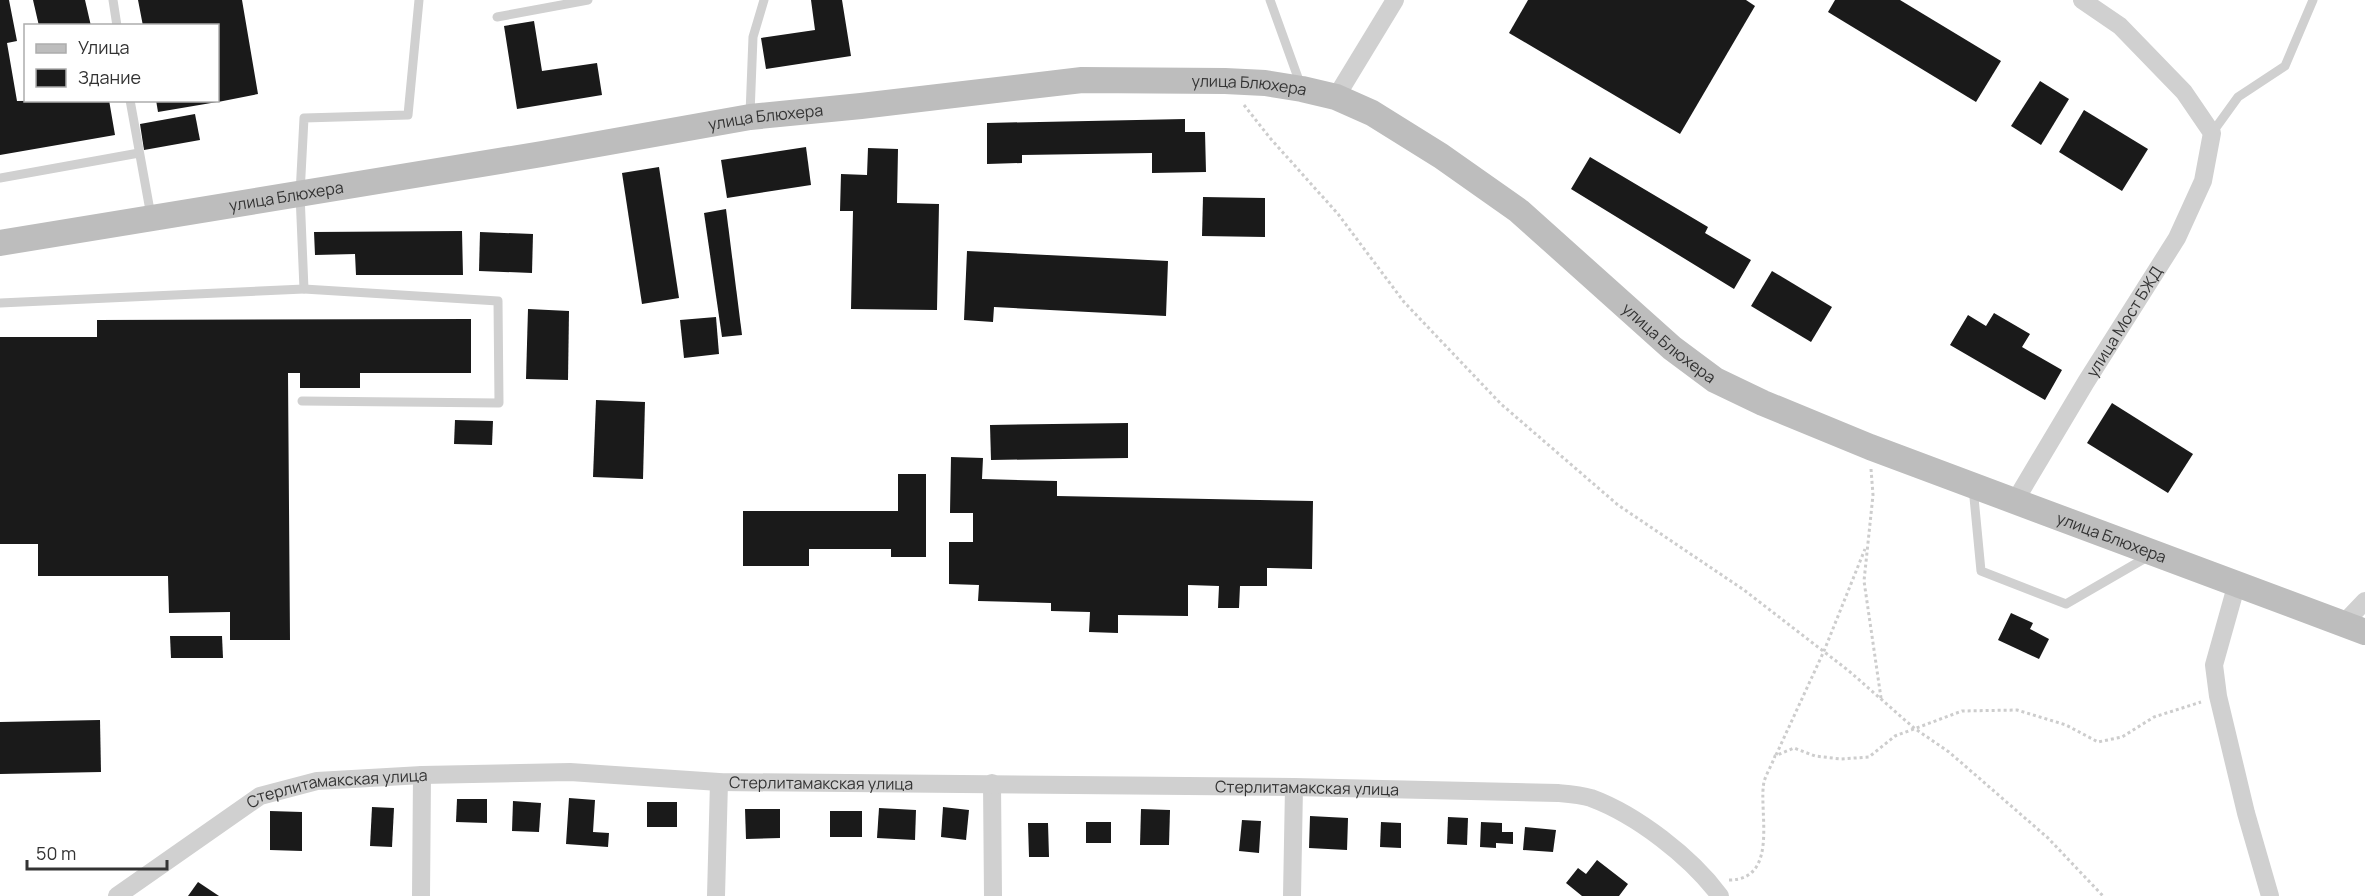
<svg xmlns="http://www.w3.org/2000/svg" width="2365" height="896" font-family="Manrope,sans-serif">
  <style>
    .building { fill: #1a1a1a }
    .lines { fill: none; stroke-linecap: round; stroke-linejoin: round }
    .path { stroke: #cdcdcd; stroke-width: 3; stroke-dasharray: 3 3; stroke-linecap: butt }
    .lane { stroke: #d0d0d0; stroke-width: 9 }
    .street { stroke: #d0d0d0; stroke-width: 18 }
    .secondary { stroke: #bdbdbd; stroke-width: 26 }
    .labels { text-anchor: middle; stroke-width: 6; stroke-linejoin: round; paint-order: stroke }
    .street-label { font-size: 16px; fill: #333; stroke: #fff }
  </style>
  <rect width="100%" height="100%" fill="#fff"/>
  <g class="building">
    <polygon points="0,0 9,0 17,41 7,43 17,101 109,100 115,135 0,155"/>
    <polygon points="33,0 85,0 91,26 39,26"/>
    <polygon points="138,0 242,0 258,94 218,102 218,26 143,26"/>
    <polygon points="811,0 842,0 851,56 766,69 761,38 815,30"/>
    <polygon points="1528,0 1746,0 1755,6 1680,134 1509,33"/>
    <polygon points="1835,0 1900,0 2001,61 1976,102 1828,12"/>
    <polygon points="534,21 542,71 597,63 602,95 517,109 504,26"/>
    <polygon points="2040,81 2069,99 2041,145 2011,126"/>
    <polygon points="156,100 217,100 217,102 158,112"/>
    <polygon points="2084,110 2148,149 2122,191 2059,152"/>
    <polygon points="195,114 200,140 144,150 140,124"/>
    <polygon points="1185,119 1185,132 1205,132 1206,172 1152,173 1152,153 1022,155 1022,163 987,164 987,123"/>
    <polygon points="806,147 811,185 727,198 721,160"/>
    <polygon points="868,148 898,149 897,203 939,204 937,310 851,309 853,211 840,211 841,174 867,175"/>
    <polygon points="1590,157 1708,227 1705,233 1751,260 1734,289 1571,189"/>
    <polygon points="659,167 679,298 642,304 622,173"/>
    <polygon points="1203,197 1265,198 1265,237 1202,236"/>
    <polygon points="726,209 742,335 722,337 704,213"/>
    <polygon points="462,231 463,275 356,275 355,254 315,255 314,232"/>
    <polygon points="480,232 533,234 532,273 479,271"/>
    <polygon points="967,251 1168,261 1166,316 994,307 993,322 964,320"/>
    <polygon points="1772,271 1832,307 1811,342 1751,306"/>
    <polygon points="528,309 569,311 568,380 526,379"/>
    <polygon points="1994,313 2030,334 2022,347 2062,370 2045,400 1950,345 1968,315 1986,326"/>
    <polygon points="716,317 719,354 684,358 680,320"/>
    <polygon points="471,319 471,373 360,373 360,388 300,388 300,373 288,373 290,640 230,640 230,612 169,613 168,576 38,576 38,544 0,544 0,337 97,337 97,320"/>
    <polygon points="596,400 645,402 643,479 593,477"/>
    <polygon points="2112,403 2193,454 2168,493 2087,443"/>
    <polygon points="455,420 493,421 492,445 454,444"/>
    <polygon points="1128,423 1128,458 991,460 990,425"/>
    <polygon points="951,457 983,458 982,479 1057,481 1057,496 1313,501 1312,569 1267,568 1267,586 1240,586 1239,608 1218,608 1219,586 1188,585 1188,616 1118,615 1118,633 1089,632 1090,612 1051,611 1051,603 978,601 979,585 949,584 949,542 973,542 973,513 950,513"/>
    <polygon points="898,474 926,474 926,557 891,557 891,549 809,549 809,566 743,566 743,511 898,511"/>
    <polygon points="2011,613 2033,623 2030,629 2049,639 2039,659 1998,640"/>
    <polygon points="170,636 222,636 223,658 171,658"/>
    <polygon points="100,720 101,772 0,774 0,722"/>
    <polygon points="569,798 595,800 593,832 609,833 608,847 566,844"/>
    <polygon points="457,799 487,799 487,823 456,822"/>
    <polygon points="513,801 541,803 539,832 512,831"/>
    <rect x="647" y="802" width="30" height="25"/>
    <polygon points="372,807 394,808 392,847 370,846"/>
    <polygon points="943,807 969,810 966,840 941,837"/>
    <polygon points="879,808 916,810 915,840 877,838"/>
    <polygon points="745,809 780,809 780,838 746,839"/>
    <polygon points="1141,809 1170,810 1169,845 1140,845"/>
    <polygon points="270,811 302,812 302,851 270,850"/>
    <rect x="830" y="811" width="32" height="26"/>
    <polygon points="1310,816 1348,818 1347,850 1309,848"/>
    <polygon points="1448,817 1468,818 1467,845 1447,844"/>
    <polygon points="1242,820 1261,821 1259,853 1239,851"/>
    <rect x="1086" y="822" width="25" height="21"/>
    <polygon points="1381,822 1401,823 1401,848 1380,847"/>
    <polygon points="1481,822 1502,823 1502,832 1513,832 1513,844 1496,843 1496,848 1480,847"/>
    <polygon points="1028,823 1048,823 1049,857 1029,857"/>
    <polygon points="1525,827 1556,830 1553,852 1523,850"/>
    <polygon points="1597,860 1628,884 1619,896 1582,896 1566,883 1578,868 1586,874"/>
    <polygon points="198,882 219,896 188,896"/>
  </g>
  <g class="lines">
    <g class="path">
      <polyline points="1244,105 1270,138 1338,214 1404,302 1501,404 1618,505 1744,590 1849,671 1914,728 1949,752 2048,838 2103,896"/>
      <polyline points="1871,469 1873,495 1864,581 1881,698"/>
      <polyline points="1776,755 1824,651 1865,549"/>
      <path d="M1729,880C1780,880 1758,810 1764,782C1766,774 1772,765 1775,756L1794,748L1815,756L1841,759L1869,757L1895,736L1962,711L2017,710L2066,725L2098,742L2122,737L2154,717L2201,702"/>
    </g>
    <g class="lane">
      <polyline points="113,0 117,26"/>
      <polyline points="1270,0 1301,86"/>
      <polyline points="497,17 588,0"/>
      <polyline points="130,100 151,216"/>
      <polyline points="750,114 753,37 764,0"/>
      <polyline points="2212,133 2238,97 2285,66 2313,0"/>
      <polyline points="0,178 139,153"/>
      <polyline points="0,303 304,289 300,194 304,118 408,115 419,0"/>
      <polyline points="302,401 499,403 498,301 304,289"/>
      <polyline points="1973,487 1981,571 2066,604 2149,556"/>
    </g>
    <g class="street">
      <polyline points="1336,97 1395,0"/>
      <path id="s1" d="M2015,501L2086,382L2177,238L2203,181L2212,133L2184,92L2120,26L2082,0"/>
      <polyline points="2237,583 2214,665 2218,696 2246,813 2270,896"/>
      <polyline points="2344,623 2365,601"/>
      <polyline points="992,783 993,896"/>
      <path id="s2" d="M117,896L260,796L317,781L422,775L570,772L719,782L1294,787L1558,793C1569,794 1581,795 1591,798C1637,815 1691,857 1720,896"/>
      <polyline points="421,896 422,775"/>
      <polyline points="716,896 719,782"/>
      <polyline points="1292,896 1294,787"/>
    </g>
    <path class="secondary" id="s3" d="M0,243L542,154L750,117L861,106L1082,80L1225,81L1265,83L1302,89L1336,97L1372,113L1441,156L1519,211L1672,348L1715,380L1763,403L1870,447L2365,632"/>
  </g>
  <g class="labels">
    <g class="street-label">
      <text dy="6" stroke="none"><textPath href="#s3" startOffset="1262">улица Блюхера</textPath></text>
      <text dy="6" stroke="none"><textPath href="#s3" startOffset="776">улица Блюхера</textPath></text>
      <text dy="6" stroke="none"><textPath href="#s3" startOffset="290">улица Блюхера</textPath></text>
      <text dy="6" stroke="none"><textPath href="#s1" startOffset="210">улица Мост БЖД</textPath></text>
      <text dy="6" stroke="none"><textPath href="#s3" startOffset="1766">улица Блюхера</textPath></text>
      <text dy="6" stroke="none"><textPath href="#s3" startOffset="2252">улица Блюхера</textPath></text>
      <text dy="6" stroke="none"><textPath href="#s2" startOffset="738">Стерлитамакская улица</textPath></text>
      <text dy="6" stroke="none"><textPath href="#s2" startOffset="1224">Стерлитамакская улица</textPath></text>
      <text dy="6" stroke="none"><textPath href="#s2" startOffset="252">Стерлитамакская улица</textPath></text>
    </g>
  </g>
  <rect x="24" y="24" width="195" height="78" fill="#ffffff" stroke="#adadad" stroke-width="1.5"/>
  <rect x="36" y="44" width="30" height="9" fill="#bdbdbd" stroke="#adadad" stroke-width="1.5"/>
  <text x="78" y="54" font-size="18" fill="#333333">Улица</text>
  <rect x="36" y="69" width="30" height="18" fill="#1a1a1a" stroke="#adadad" stroke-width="1.5"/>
  <text x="78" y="84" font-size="18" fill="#333333">Здание</text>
  <path d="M27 860v9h140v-9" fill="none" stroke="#333333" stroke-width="3"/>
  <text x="36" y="860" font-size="18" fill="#333333" stroke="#ffffff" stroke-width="4.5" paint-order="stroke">50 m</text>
</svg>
